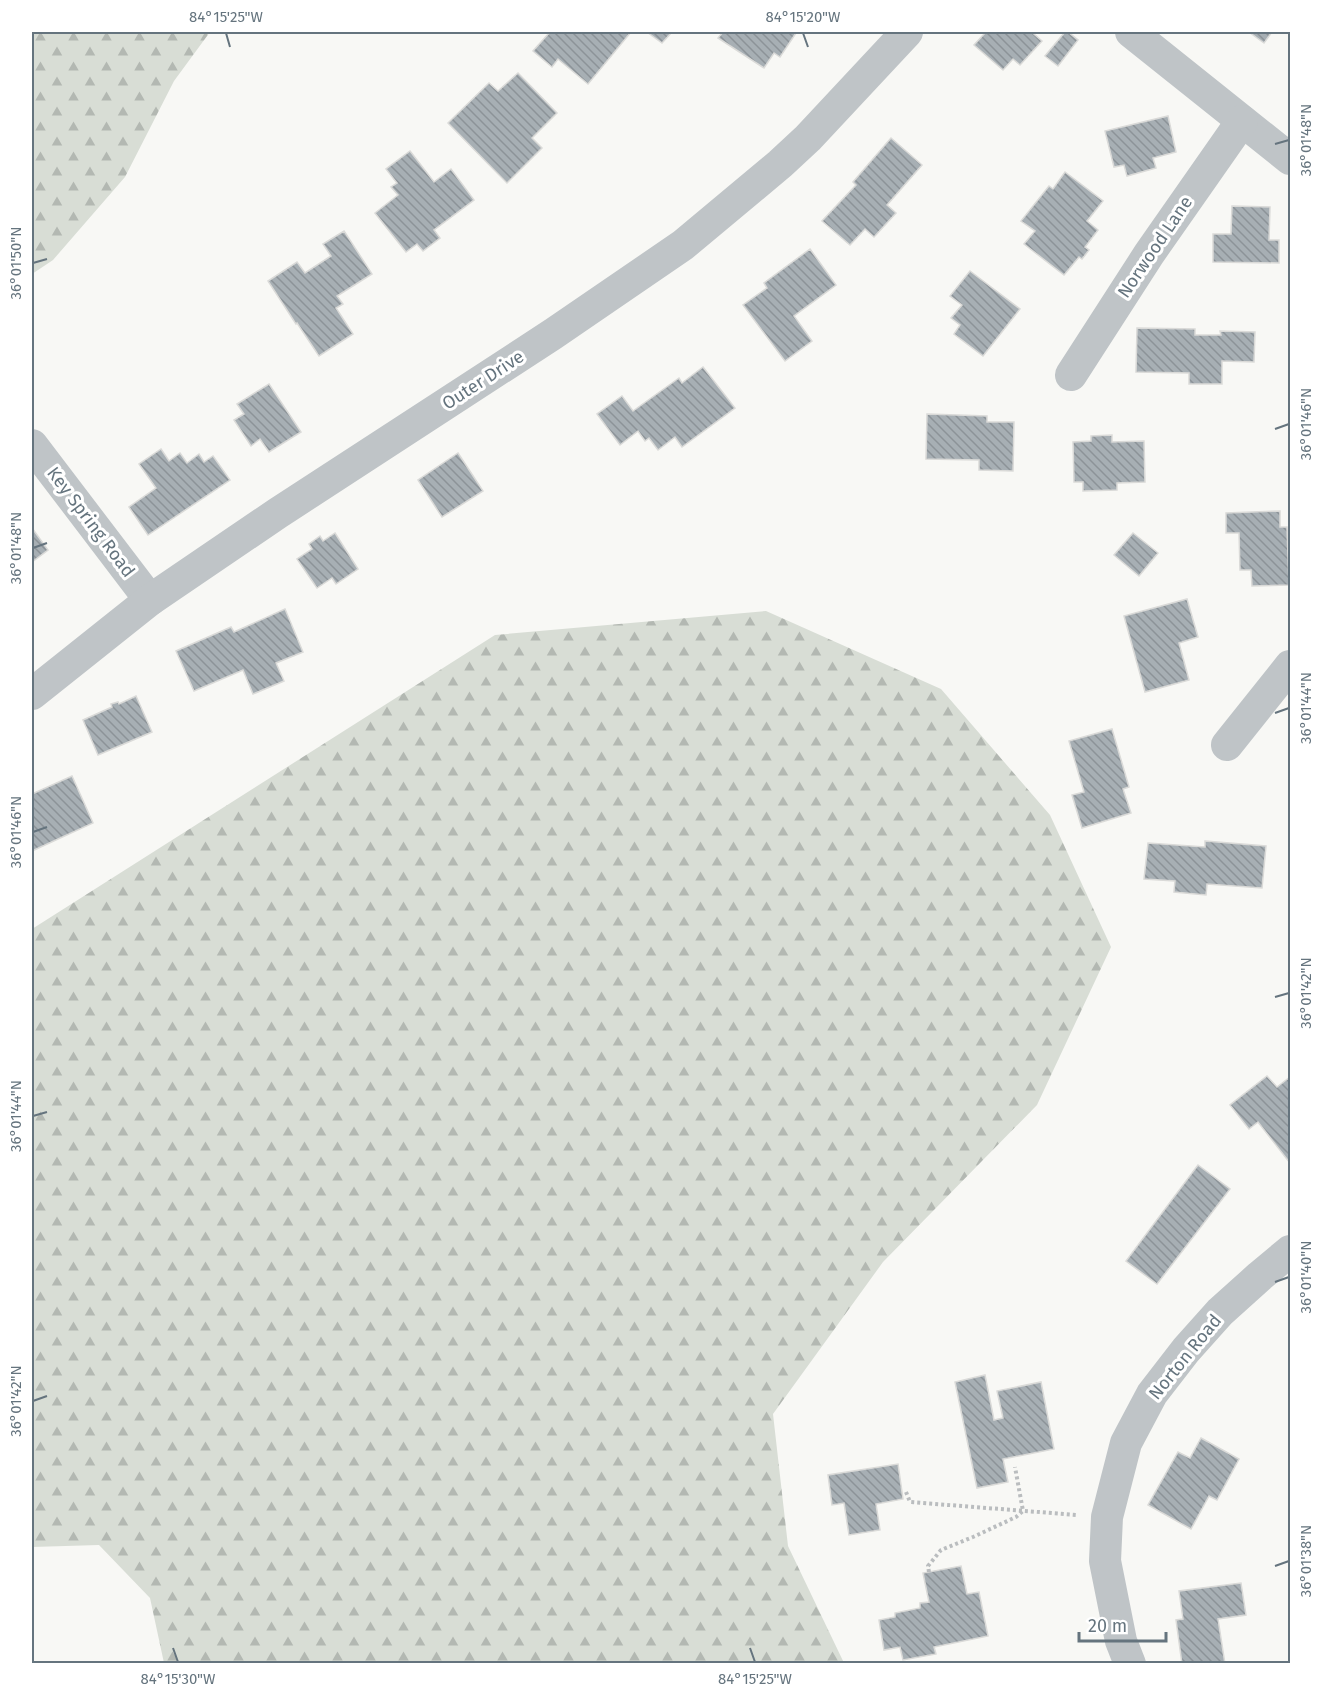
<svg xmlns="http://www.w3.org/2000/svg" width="1322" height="1695" font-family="'Fira Sans',sans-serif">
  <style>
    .forest { fill: url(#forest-firs) }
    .building { fill: url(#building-back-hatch); stroke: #dadad8; stroke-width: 1.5 }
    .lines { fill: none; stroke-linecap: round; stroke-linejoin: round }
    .path { stroke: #babdbf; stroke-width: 4; stroke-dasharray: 3 3; stroke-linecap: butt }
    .minor { stroke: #bfc4c7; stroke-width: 32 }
    .ticks { fill: none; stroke: #65747e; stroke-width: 2 }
    .labels { text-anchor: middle; stroke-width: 6; stroke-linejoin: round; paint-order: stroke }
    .street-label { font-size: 18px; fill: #65747e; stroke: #fff }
    .neatline { fill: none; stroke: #65747e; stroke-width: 2 }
    .ticks-label { font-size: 15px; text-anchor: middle; fill: #65747e }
  </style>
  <defs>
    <pattern id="forest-firs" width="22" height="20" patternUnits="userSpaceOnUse" patternTransform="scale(1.5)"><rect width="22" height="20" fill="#d8ddd5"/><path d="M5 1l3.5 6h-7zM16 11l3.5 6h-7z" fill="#b3b8b2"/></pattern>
    <pattern id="building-back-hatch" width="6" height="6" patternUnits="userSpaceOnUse" patternTransform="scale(1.5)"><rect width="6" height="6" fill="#a7afb4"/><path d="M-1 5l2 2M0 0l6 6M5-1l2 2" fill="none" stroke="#8c9398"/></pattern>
  </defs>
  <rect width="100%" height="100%" fill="#f8f8f5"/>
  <g class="forest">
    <polygon points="32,32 210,32 174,81 125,177 53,260 32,274"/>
    <polygon points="766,611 941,689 1050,815 1111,947 1037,1105 883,1262 773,1414 788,1546 844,1663 164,1663 150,1598 99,1545 32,1547 32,929 495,635"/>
  </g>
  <g class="building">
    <polygon points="550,32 631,32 588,84 558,59 552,67 533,51"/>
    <polygon points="647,32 672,32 662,43"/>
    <polygon points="723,32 794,32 796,33 780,57 774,53 764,68 718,38"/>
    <polygon points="983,32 1037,32 1034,34 1042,41 1020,65 1013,59 1003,70 974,45 985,33"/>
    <polygon points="1065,32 1068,32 1078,40 1058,66 1045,56"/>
    <polygon points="1249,32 1272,32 1264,43"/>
    <polygon points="518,73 557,113 532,138 542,148 507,183 448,123 489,83 498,91"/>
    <polygon points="1168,116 1176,152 1153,158 1156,168 1127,176 1124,165 1114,167 1105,131"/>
    <polygon points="891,138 922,165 887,205 896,213 874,237 865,229 850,245 822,221 856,185 853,182"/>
    <polygon points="410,151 434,182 451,169 474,200 434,230 440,238 423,251 417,244 406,252 375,213 398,195 391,187 397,183 386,169"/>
    <polygon points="1065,172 1103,201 1087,221 1098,230 1085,247 1089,250 1082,259 1079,257 1064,275 1024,244 1035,231 1021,221 1049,186 1053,189"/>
    <polygon points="1232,206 1270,207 1269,240 1279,240 1279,263 1213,262 1213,234 1231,234"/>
    <polygon points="344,231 372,274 337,296 343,304 336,308 353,334 319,356 297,323 296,324 268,281 297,262 305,273 331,256 323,244"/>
    <polygon points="810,249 836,285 794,316 812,341 785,361 743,305 767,288 764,283"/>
    <polygon points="970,271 1020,309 983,356 954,334 960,325 951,318 962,305 950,296"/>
    <polygon points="1137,328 1195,329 1195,335 1221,335 1220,331 1255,332 1254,362 1222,361 1222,384 1189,384 1189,373 1136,372"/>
    <polygon points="703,367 735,408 682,447 675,437 658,450 649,438 645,441 638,431 620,445 597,414 622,396 633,411 679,378 682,383"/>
    <polygon points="269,384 301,432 269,452 260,439 251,446 234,420 244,414 237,404"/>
    <polygon points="927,414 987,416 987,422 1014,422 1013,471 979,470 979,460 926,459"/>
    <polygon points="1112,435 1112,442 1144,441 1145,482 1117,483 1117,490 1083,491 1083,482 1074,482 1073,442 1091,441 1091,436"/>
    <polygon points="161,449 169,461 180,453 187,463 199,454 204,462 213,456 230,480 148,535 129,507 156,488 139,464"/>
    <polygon points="458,453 483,491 442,517 418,480"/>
    <polygon points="1280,511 1280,527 1287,527 1289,585 1252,586 1251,570 1240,570 1239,533 1226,533 1226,513"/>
    <polygon points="32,528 48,550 32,562"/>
    <polygon points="335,533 358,569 336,584 332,578 317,588 297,559 312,549 309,544 320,536 323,541"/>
    <polygon points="1133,533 1158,553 1139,576 1114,555"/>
    <polygon points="1187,599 1198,637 1179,643 1189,680 1145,692 1124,616"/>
    <polygon points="285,609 303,652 276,663 284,681 253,694 243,670 194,691 176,651 231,627 234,632"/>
    <polygon points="136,696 152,732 98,755 83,720 112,707 111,704 118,702 119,704"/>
    <polygon points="1112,729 1129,787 1123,789 1131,813 1082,828 1072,795 1084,792 1069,741"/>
    <polygon points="72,776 93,823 32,851 32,794"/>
    <polygon points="1205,841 1266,846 1262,888 1207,884 1206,895 1174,892 1175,881 1144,879 1148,843 1205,847"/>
    <polygon points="1267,1076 1277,1087 1290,1077 1290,1163 1258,1122 1249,1129 1230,1105"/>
    <polygon points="1198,1165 1230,1189 1157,1284 1126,1261"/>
    <polygon points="985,1375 994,1420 1003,1418 997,1391 1041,1382 1054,1449 1003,1459 1008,1482 977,1488 955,1382"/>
    <polygon points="1201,1438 1239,1459 1217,1500 1209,1496 1191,1529 1148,1505 1178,1452 1190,1458"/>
    <polygon points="898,1464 903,1499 876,1504 880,1530 849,1535 844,1503 832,1505 828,1475"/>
    <polygon points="961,1566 967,1594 979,1592 988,1636 934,1647 936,1654 903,1660 900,1647 884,1650 879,1620 895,1617 895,1613 920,1608 920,1603 929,1602 923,1573"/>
    <polygon points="1241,1583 1246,1615 1218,1619 1225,1664 1182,1664 1176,1620 1183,1619 1179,1591"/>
  </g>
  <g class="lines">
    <g class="path">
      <polyline points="906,1492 910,1502 1077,1515"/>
      <polyline points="929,1572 928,1566 941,1550 973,1537 1016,1517 1023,1511 1015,1467"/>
    </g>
    <g class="minor">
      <polyline points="1131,32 1290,159"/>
      <polyline points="1071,375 1149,254 1242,121"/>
      <polyline points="32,445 150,600"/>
      <polyline points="32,694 150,600 278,513 553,334 683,245 780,164 808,138 907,32"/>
      <polyline points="1227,745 1290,666"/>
      <polyline points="1130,1664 1121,1641 1105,1561 1107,1517 1126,1443 1152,1394 1186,1350 1220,1312 1260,1276 1290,1251"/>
    </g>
  </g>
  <path class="ticks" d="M226,33L230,47M803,33L808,47M1275,144L1289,140M33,263L47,259M1275,429L1289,424M33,548L47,543M1275,713L1289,708M33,832L47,827M1275,997L1289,993M33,1116L47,1112M1275,1282L1289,1277M33,1401L47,1396M1275,1566L1289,1561M173,1648L178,1662M750,1648L755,1662"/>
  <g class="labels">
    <g class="street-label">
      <text transform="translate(1155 247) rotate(-56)" y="6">Norwood Lane</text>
      <text transform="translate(483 380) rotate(-33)" y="6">Outer Drive</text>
      <text transform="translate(91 522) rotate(53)" y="6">Key Spring Road</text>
      <text transform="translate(1185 1357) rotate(-51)" y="6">Norton Road</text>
    </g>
  </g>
  <rect width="1322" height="1695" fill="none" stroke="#ffffff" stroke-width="66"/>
  <path d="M1079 1632v9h87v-9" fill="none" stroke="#65747e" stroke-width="3"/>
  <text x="1088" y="1632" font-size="18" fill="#65747e" stroke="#ffffff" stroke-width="4.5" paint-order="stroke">20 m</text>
  <rect x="33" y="33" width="1256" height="1629" class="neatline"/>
  <g class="ticks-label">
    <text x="226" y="22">84°15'25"W</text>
    <text x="803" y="22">84°15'20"W</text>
    <text transform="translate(1306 140) rotate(-90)" y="5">36°01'48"N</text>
    <text transform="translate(16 263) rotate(-90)" y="5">36°01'50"N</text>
    <text transform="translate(1306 424) rotate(-90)" y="5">36°01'46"N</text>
    <text transform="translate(16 548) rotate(-90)" y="5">36°01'48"N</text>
    <text transform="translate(1306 708) rotate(-90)" y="5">36°01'44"N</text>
    <text transform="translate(16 832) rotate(-90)" y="5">36°01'46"N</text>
    <text transform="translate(1306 993) rotate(-90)" y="5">36°01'42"N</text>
    <text transform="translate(16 1116) rotate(-90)" y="5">36°01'44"N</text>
    <text transform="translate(1306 1277) rotate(-90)" y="5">36°01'40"N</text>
    <text transform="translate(16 1401) rotate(-90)" y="5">36°01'42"N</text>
    <text transform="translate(1306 1561) rotate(-90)" y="5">36°01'38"N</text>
    <text x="178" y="1684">84°15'30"W</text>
    <text x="755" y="1684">84°15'25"W</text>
  </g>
</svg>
